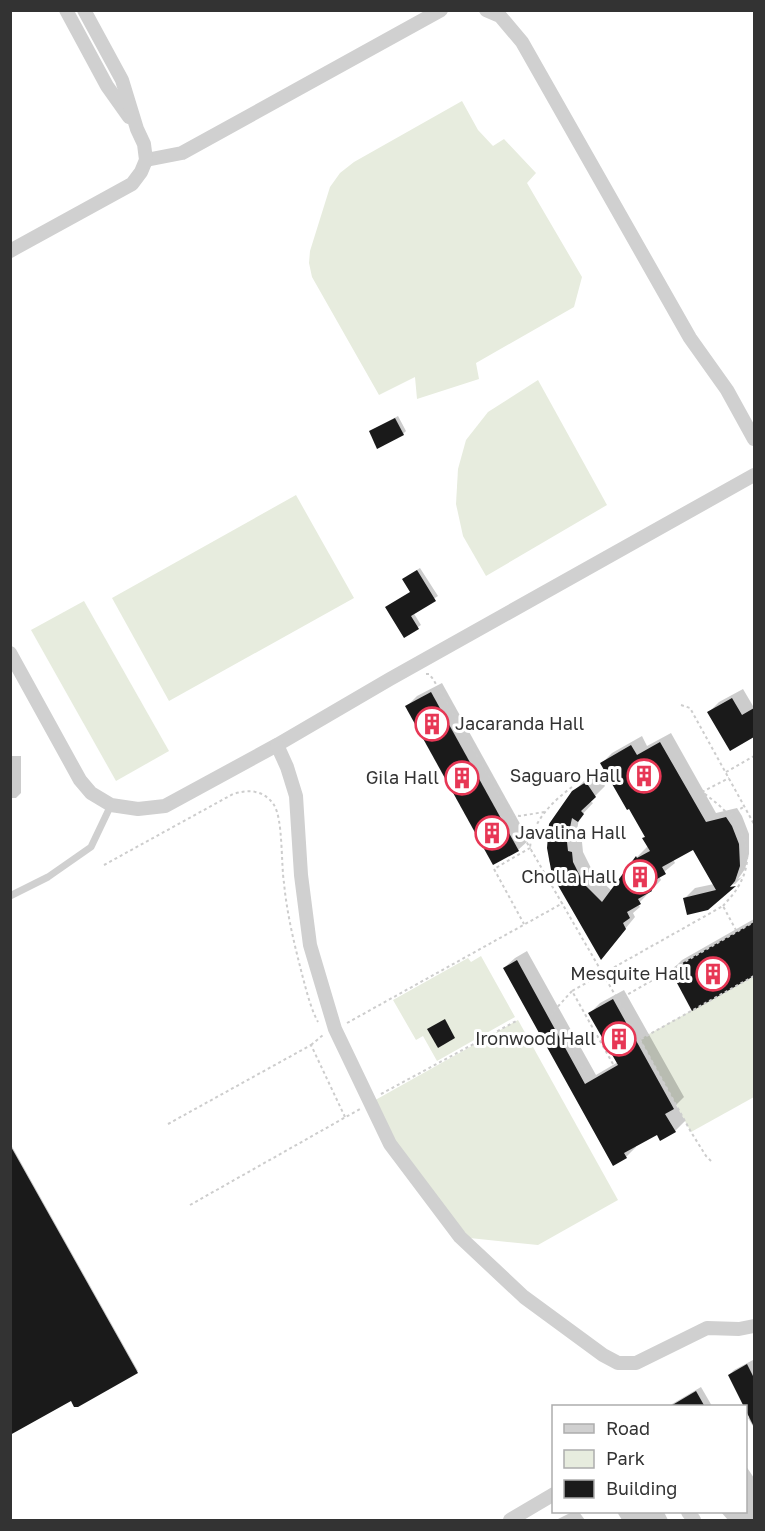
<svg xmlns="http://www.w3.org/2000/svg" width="765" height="1531" font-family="'Golos Text',sans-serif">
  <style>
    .green { fill: #e7ecde }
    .shadow { fill: #0003 }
    .building { fill: #1a1a1a }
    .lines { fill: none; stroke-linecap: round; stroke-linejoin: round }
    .path { stroke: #cdcdcd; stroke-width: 2; stroke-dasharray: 3 3; stroke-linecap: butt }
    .service { stroke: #d0d0d0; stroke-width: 7 }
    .minor { stroke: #d0d0d0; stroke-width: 14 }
    .labels { text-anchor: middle; stroke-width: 6; stroke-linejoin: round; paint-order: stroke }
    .poi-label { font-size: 18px; fill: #333; stroke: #fff; text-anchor: end }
  </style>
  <rect width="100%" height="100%" fill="#fff"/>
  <g class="green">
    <polygon points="462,101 478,130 493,146 504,139 536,173 527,183 582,277 574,307 476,363 479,379 417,399 415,377 379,395 312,277 309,263 310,251 330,187 340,173 354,162"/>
    <polygon points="538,380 607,505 486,576 463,536 456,504 458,469 466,440 488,412"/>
    <polygon points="296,495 354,598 169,701 112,598"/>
    <polygon points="84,601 169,751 116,781 31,630"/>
    <polygon points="481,956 515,1017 437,1061 423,1036 416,1040 393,1000 468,958 471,962"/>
    <polygon points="754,976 754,1097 691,1132 640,1039"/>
    <polygon points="518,1020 618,1200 538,1245 460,1237 370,1103"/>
  </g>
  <g class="shadow">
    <polygon points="398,416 406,431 403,434 370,431"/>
    <polygon points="420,568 438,596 413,612 421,625 404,636 411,591 407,576"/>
    <polygon points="442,683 529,840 518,850 493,863 407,706 417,696"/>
    <polygon points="743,689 753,706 754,705 754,736 731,749 709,712 719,702"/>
    <polygon points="671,733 716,813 737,808 742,816 749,834 749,854 745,869 738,879 742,877 735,884 722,887 723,890 685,898 695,888 714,884 694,848 673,859 675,863 659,876 661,880 638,904 640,907 633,913 635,917 601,958 549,861 548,836 550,824 573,792 584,781 597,773 605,786 590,801 593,803 579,818 577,831 577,842 582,842 583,852 594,874 612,891 637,857 648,846 646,836 602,763 612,753 642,736 647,746"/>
    <polygon points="10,756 21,756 21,793 16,798 10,798"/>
    <polygon points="754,919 754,974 693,1009 671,971 682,960"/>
    <polygon points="527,951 596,1075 618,1062 590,1013 600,1003 624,990 684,1097 676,1105 685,1121 675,1131 657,1133 635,1145 636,1147 626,1157 504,968 515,958"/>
    <polygon points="10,1143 138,1371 71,1398 10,1433"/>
    <polygon points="753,1360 754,1364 754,1428 748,1418 750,1416 729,1375 734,1370"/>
    <polygon points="701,1387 712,1406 670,1406 672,1404"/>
    <polygon points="746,1466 754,1478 754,1520 728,1520 721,1512 746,1512"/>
    <polygon points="572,1512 579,1512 585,1520 556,1520"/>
    <polygon points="617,1512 664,1512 668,1520 622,1520"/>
  </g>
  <g class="building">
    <polygon points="395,418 404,435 377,449 369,431"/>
    <polygon points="417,570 436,601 411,616 419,629 404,638 385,607 410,592 402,579"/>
    <polygon points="431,692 519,851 493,865 405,706"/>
    <polygon points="732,698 742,715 754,708 754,737 730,751 707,712"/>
    <polygon points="660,742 706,822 726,817 732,826 739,844 740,866 735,881 730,887 736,886 708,910 687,915 683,898 716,890 693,850 662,867 666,874 648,884 652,891 638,899 641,904 627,912 630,918 623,923 626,929 601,960 552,875 547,848 549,824 572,791 586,782 596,797 581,811 584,814 578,822 572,818 567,842 568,851 572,852 573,862 584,884 602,902 636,856 637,858 650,851 642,838 645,837 629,809 627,810 600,763 631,745 637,755"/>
    <polygon points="754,922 754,976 692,1011 670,970"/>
    <polygon points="517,960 585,1084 618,1065 588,1013 613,999 674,1109 665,1114 676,1132 660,1141 657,1135 624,1153 627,1158 613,1166 503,968"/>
    <polygon points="445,1019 455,1038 438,1048 427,1029"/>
    <polygon points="10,1145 138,1373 78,1407 74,1407 71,1401 10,1435"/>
    <polygon points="747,1364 754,1378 754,1427 728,1375"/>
    <polygon points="696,1391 705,1407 669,1407"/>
  </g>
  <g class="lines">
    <g class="path">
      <polyline points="426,674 429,674 433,679 530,848 494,869 524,924"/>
      <polyline points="681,705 690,708 754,824"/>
      <polyline points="726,772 754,756"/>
      <path d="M572,787C552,802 532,821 530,848L618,1000"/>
      <polyline points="512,815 520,816 544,812"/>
      <polyline points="730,815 745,806"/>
      <path d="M104,865L233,794C249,789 264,790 274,805C283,819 281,864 284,883C287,915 295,947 303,978C307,993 311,1009 318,1022"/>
      <path d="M723,906C728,900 734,894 738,887C762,847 735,815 702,792L729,778"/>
      <polyline points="572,991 552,1013 588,1078"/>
      <polyline points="347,1023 563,903"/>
      <polyline points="641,1039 754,976"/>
      <polyline points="311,1045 323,1035 323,1033"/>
      <polyline points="613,1064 572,991 723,906 737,932"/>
      <polyline points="381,1094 518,1020"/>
      <polyline points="168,1124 311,1045 345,1117"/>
      <polyline points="711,1161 706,1156 691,1132 618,1000 754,922"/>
      <polyline points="190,1205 360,1109"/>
    </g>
    <polyline class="service" points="10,896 48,877 91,847 111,805"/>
    <g class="minor">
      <polyline points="66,10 107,86 129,117"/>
      <polyline points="486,10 500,16 522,42 690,338 727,390 754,439"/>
      <polyline points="146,160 182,153 441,10"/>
      <polyline points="10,251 132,184 141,172 146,160 144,144 137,129 122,80 84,10"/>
      <polyline points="10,653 80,780 91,793 111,805 138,809 165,806 277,745 390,679 754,475"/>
      <polyline points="277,745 287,767 296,796 301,875 310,945 335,1029 390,1144 460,1237 524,1297 603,1355 618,1363 636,1363 707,1328 739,1329 754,1326"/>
      <polyline points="688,1512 694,1520"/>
      <polyline points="510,1520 554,1494"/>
    </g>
  </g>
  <defs>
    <g id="building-ring" transform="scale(1.725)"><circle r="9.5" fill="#fff" stroke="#e73755" stroke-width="1.5"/><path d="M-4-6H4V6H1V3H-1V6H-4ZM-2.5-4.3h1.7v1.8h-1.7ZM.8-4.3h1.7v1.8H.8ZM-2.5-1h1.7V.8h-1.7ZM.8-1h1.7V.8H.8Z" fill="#e73755"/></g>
  </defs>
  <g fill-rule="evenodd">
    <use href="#building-ring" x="432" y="724"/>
    <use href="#building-ring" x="644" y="776"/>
    <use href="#building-ring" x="462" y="778"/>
    <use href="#building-ring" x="492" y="833"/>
    <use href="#building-ring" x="640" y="877"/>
    <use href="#building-ring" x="713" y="974"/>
    <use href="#building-ring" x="619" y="1039"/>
  </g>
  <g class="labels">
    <g class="poi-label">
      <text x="455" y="730" text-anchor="start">Jacaranda Hall</text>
      <text x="621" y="782">Saguaro Hall</text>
      <text x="439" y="784">Gila Hall</text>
      <text x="515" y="839" text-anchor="start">Javalina Hall</text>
      <text x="617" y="883">Cholla Hall</text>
      <text x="690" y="980">Mesquite Hall</text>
      <text x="596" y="1045">Ironwood Hall</text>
    </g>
  </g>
  <rect width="765" height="1531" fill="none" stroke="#333333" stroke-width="24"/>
  <rect x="552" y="1405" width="195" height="108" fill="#ffffff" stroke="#adadad" stroke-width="1.5"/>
  <rect x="564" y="1424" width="30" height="9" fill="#d0d0d0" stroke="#adadad" stroke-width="1.5"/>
  <text x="606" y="1435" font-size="18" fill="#333333">Road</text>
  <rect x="564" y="1450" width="30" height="18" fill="#e7ecde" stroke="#adadad" stroke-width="1.5"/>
  <text x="606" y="1465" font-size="18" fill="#333333">Park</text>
  <rect x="564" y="1480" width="30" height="18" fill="#1a1a1a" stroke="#adadad" stroke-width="1.5"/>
  <text x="606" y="1495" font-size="18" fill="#333333">Building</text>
</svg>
